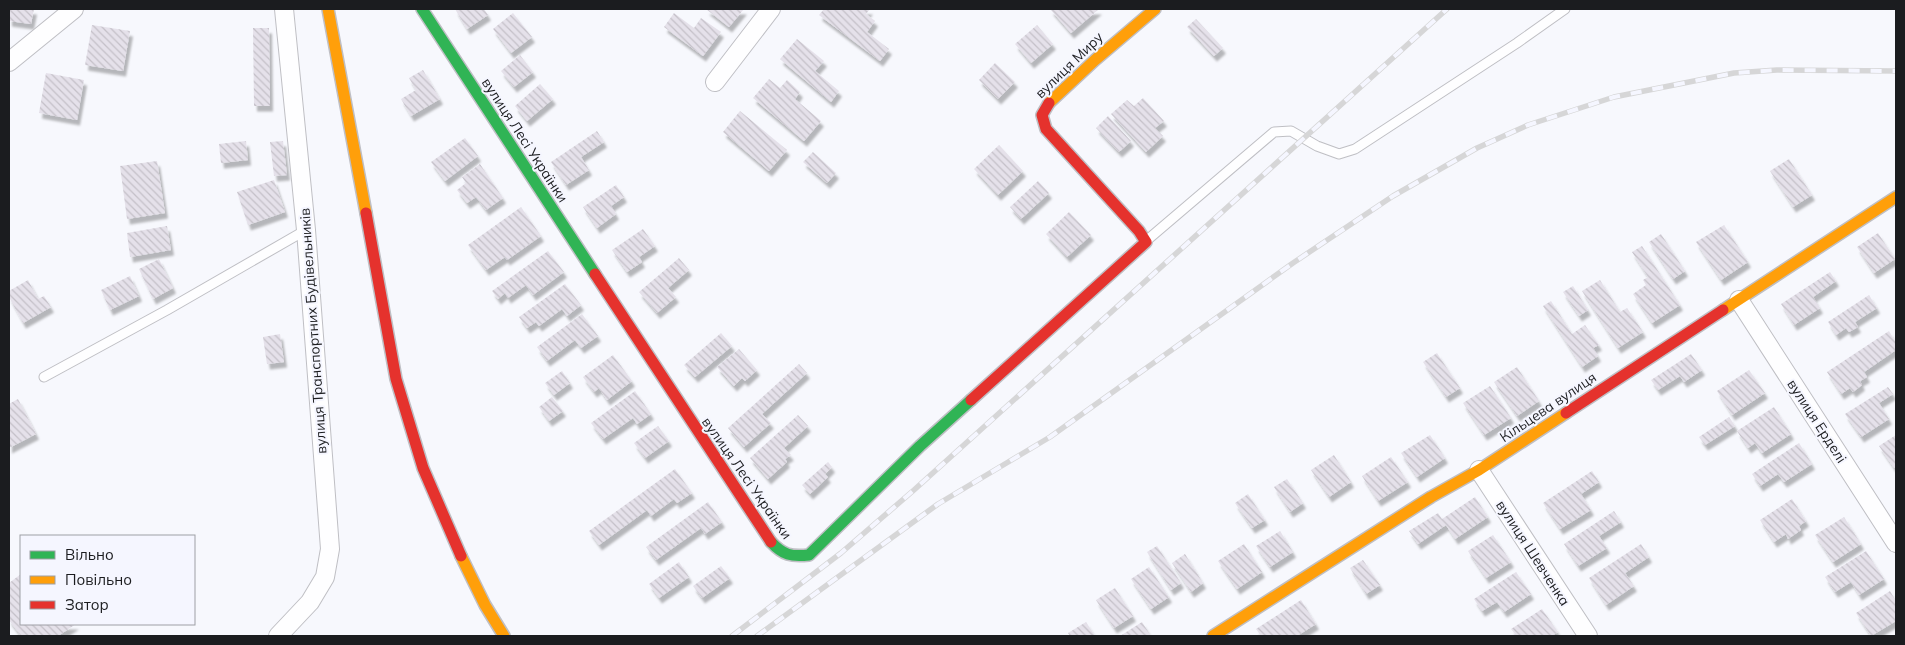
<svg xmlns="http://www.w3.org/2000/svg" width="1905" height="645" font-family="Mulish,sans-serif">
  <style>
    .building { fill: url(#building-back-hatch); filter: url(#shadow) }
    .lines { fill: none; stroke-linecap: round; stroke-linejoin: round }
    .lane-casing { stroke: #bfbfc4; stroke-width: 11 }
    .street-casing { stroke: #bfbfc4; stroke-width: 20 }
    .fast-casing { stroke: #bfbfc4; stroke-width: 14 }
    .slow-casing { stroke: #bfbfc4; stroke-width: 14 }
    .jam-casing { stroke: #bfbfc4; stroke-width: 14 }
    .lane { stroke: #fefeff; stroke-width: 9 }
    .street { stroke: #fefeff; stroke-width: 18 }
    .fast { stroke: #30b455; stroke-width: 11 }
    .slow { stroke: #ff9f0a; stroke-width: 11 }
    .jam { stroke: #e5322d; stroke-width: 11 }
    .rail-casing { stroke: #d6d6d7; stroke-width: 5.5 }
    .rail { stroke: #f5f6ff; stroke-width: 4; stroke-dasharray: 11; stroke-linecap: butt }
    .labels { text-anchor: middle; stroke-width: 4; stroke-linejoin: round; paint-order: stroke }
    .street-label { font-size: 14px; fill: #1b1c1f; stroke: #f5f6ff }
  </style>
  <defs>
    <pattern id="building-back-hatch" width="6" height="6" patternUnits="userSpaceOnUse" patternTransform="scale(1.25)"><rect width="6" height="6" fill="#e5e1ea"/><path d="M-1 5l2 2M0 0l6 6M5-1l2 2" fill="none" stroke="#c4c0c8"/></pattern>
    <filter id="shadow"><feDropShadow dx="3" dy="5.5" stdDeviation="1" flood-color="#0004"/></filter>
  </defs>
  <rect width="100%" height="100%" fill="#f7f8fd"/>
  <g class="building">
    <polygon points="9,9 34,9 31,24 9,21"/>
    <polygon points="455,9 484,9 488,15 467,29"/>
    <polygon points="706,9 744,9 729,27"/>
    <polygon points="824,9 870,9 866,14 875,21 867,32 889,49 880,61 819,15"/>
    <polygon points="1050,9 1099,9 1071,33"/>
    <polygon points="513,13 532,37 511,53 493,29"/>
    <polygon points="674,13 694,28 701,18 721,32 703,56 664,27"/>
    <polygon points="1196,19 1223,48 1214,56 1187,27"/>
    <polygon points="92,25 130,31 123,71 85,65"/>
    <polygon points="1037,25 1053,44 1031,63 1015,44"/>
    <polygon points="253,28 269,28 270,106 254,106"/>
    <polygon points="797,39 824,61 815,71 839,91 831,102 780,59"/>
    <polygon points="520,55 533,72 514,87 501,71"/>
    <polygon points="995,63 1015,82 998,99 979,80"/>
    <polygon points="423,70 440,99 411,116 401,99 416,90 409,78"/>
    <polygon points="46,73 84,80 77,120 39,113"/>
    <polygon points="769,79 780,88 787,80 800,92 795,99 821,121 804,141 753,98"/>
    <polygon points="540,84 553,99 527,121 515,106"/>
    <polygon points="1143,98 1164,121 1155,128 1163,136 1146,152 1111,114 1127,100 1134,106"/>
    <polygon points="740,111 787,150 769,171 723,132"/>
    <polygon points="1108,116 1131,141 1119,152 1096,128"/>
    <polygon points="597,131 604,142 581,157 589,170 566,185 551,162"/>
    <polygon points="465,138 478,156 445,181 431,162"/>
    <polygon points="246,141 248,160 221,163 219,144"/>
    <polygon points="283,141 287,175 274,176 270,142"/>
    <polygon points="999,145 1023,171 998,195 974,169"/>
    <polygon points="813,152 836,173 827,183 803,162"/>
    <polygon points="1789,159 1812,195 1793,207 1770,171"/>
    <polygon points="157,161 165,213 127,219 120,166"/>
    <polygon points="480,164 503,198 486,210 476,197 467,203 457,190 466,183 462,177"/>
    <polygon points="274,180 285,212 248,225 237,192"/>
    <polygon points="1038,181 1049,193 1021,219 1010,207"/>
    <polygon points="616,185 624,197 611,206 616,214 597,228 583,207"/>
    <polygon points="521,207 541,236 507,260 505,257 486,270 468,245"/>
    <polygon points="1069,212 1091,235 1067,257 1046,234"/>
    <polygon points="1724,225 1748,262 1721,280 1696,242"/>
    <polygon points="167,226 171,250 130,257 127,233"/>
    <polygon points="643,229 655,246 639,257 642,262 627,272 612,250"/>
    <polygon points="1878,233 1895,259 1874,273 1857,247"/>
    <polygon points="1661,234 1685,271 1673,279 1649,242"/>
    <polygon points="1642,246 1680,305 1652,323 1633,294 1646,285 1643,280 1648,277 1632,252"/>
    <polygon points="548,251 564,272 533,295 526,285 508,298 505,293 498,299 492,291"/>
    <polygon points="679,258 689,270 668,288 676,297 657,313 639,292"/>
    <polygon points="159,259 173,288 153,299 139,269"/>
    <polygon points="1830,272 1836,281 1813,297 1820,308 1794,325 1781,304"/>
    <polygon points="130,276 139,296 110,310 101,290"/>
    <polygon points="28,280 38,299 44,296 51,307 23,323 9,297 9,291"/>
    <polygon points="1600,280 1620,312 1627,308 1643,332 1618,348 1582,291"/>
    <polygon points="565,284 581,305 567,316 562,309 539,326 536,322 527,328 519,317"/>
    <polygon points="1573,286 1588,310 1579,316 1563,292"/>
    <polygon points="1869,295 1877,308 1855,322 1858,327 1849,332 1846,328 1836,335 1828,322"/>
    <polygon points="1551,301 1572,334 1585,325 1599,345 1593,348 1598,356 1582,367 1543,306"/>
    <polygon points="582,314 598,336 581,348 575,340 547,361 537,347"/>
    <polygon points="1889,331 1896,343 1896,350 1864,372 1867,377 1860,381 1862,385 1853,392 1850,388 1841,394 1827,372"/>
    <polygon points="721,333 732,346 695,377 684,365"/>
    <polygon points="280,334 284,362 267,364 263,337"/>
    <polygon points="739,349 757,370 745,381 742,378 734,386 717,367"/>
    <polygon points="1437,353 1460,388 1446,397 1423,362"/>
    <polygon points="1691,354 1702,370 1684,382 1680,376 1658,390 1651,380"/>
    <polygon points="613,355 632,381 607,400 599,388 594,392 583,377"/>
    <polygon points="799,364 807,373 762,414 771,423 744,447 728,428"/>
    <polygon points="1517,367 1539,401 1517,416 1494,382"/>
    <polygon points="1749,370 1765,393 1732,415 1717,391"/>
    <polygon points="562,371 570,383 554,395 545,383"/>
    <polygon points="1490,386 1511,418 1484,435 1463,403"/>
    <polygon points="1888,387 1893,394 1879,403 1889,419 1861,437 1845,414"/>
    <polygon points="635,391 651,414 637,424 633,418 603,439 591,423"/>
    <polygon points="552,397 563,411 549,421 539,407"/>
    <polygon points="18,399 36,434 9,448 9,404"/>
    <polygon points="1774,407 1791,434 1762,453 1755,443 1748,448 1737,431"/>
    <polygon points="798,415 808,426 784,448 791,455 785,459 787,462 768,479 750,458"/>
    <polygon points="1729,417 1735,426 1705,445 1699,437"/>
    <polygon points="658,426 669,441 645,458 634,443"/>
    <polygon points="1430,435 1445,458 1417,477 1401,453"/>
    <polygon points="1896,435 1896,467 1894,468 1879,446"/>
    <polygon points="1799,443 1812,464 1784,482 1778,474 1760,486 1752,474"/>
    <polygon points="1334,455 1351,482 1329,497 1311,470"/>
    <polygon points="1391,457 1408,482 1378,501 1362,476"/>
    <polygon points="828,462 832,467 825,474 828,477 810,494 802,485"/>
    <polygon points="675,469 692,493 677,503 674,499 651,516 647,510 599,545 589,531"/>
    <polygon points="1592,471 1599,482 1581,494 1591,510 1560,529 1543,503"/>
    <polygon points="1287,479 1303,503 1290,512 1274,487"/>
    <polygon points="1248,494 1265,520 1252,528 1235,503"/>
    <polygon points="1475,497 1488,517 1455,539 1446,525 1418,544 1409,531 1438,513 1442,519"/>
    <polygon points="1792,499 1806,521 1799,526 1801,530 1788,539 1786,534 1774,542 1760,520"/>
    <polygon points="708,502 722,522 705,534 701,528 656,560 646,547"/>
    <polygon points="1614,511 1621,522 1599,536 1607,548 1578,566 1564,544"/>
    <polygon points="1844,517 1861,544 1833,562 1815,535"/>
    <polygon points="1280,531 1293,552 1270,567 1256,546"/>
    <polygon points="1493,535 1511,562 1486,578 1468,551"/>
    <polygon points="1244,544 1262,572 1237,589 1218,561"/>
    <polygon points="1641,544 1649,557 1625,573 1634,586 1606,605 1589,578"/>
    <polygon points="1157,546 1181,583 1171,590 1147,552"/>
    <polygon points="1866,551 1884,579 1859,595 1851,582 1835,592 1825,577"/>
    <polygon points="1185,554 1203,583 1191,592 1172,563"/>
    <polygon points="1363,560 1380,585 1366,594 1350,568"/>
    <polygon points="679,562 689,577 659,598 649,584"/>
    <polygon points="721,566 730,578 702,598 693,586"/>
    <polygon points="1149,567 1169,597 1151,609 1131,579"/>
    <polygon points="1516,572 1531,594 1504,612 1497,602 1482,611 1474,599"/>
    <polygon points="21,574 21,624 76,624 58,636 21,636 9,620 9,583"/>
    <polygon points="1115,588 1133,616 1114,628 1096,600"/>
    <polygon points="1890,591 1896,601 1896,621 1871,636 1856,613"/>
    <polygon points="1301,600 1316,624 1297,636 1261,636 1256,629"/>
    <polygon points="1542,609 1558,632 1552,636 1512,636 1515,634 1511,629"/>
    <polygon points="1086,622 1095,636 1070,636 1068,633"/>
    <polygon points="1142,622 1151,636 1120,636"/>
  </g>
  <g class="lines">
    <g class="lane-casing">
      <g id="lane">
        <polyline points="1146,241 1274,132 1291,131 1317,146 1339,154 1355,149 1517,43 1565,9"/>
        <polyline points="44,377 167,310 306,230"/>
      </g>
    </g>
    <g class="street-casing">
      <g id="street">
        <polyline points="9,62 74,9"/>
        <polyline points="715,82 771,9"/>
        <polyline points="1739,300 1896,543"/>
        <polyline points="1479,470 1588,636"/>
        <polyline points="278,636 310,602 325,577 330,549 306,230 284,9"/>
      </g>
    </g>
    <g class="fast-casing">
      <g id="fast">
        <polyline points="422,9 595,274"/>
        <path d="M771,542C783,555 791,557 809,555L920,446L971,400"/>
      </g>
    </g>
    <g class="slow-casing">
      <g id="slow">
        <polyline points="328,9 366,213"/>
        <polyline points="1049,103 1095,60 1155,9"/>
        <polyline points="1723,310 1896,197"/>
        <polyline points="461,556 485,605 504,636"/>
        <polyline points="1213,636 1431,497 1479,470 1566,413"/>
      </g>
    </g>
    <g class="jam-casing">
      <g id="jam">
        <polyline points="366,213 396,379 423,468 461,556"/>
        <polyline points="595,274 771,542"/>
        <polyline points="971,400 1146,242 1139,231 1046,129 1042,115 1049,103"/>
        <polyline points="1566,413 1723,310"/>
      </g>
    </g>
    <use href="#lane" class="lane"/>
    <use href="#street" class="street"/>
    <use href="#fast" class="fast"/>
    <use href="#slow" class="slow"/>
    <use href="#jam" class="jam"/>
    <g class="rail-casing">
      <g id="rail">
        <polyline points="732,636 841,553 914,490 1447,9"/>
        <polyline points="757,636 938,504 1050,437 1293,263 1393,196 1477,148 1528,125 1614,97 1734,73 1777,70 1896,71"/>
      </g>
    </g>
    <use href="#rail" class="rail"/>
  </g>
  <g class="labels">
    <g class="street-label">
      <text transform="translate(1069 65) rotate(-44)" y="5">вулиця Миру</text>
      <text transform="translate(525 140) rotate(57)" y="5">вулиця Лесі Українки</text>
      <text transform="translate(313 331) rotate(-94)" y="5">вулиця Транспортних Будівельників</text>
      <text transform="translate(1548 407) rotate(-34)" y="5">Кільцева вулиця</text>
      <text transform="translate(1817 421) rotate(57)" y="5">вулиця Ерделі</text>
      <text transform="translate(747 478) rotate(55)" y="5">вулиця Лесі Українки</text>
      <text transform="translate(1533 553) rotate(57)" y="5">вулиця Шевченка</text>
    </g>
  </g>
  <rect width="1905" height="645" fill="none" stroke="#1b1c1f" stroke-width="20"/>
  <rect x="20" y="535" width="175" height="90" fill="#f5f6ff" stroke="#9e9fa5"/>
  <rect x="30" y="551" width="25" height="8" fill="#30b455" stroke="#9e9fa5"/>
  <text x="65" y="560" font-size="15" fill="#1b1c1f">Вільно</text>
  <rect x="30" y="576" width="25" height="8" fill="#ff9f0a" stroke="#9e9fa5"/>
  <text x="65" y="585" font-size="15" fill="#1b1c1f">Повільно</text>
  <rect x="30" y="601" width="25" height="8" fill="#e5322d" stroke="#9e9fa5"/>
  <text x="65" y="610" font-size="15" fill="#1b1c1f">Затор</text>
</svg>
